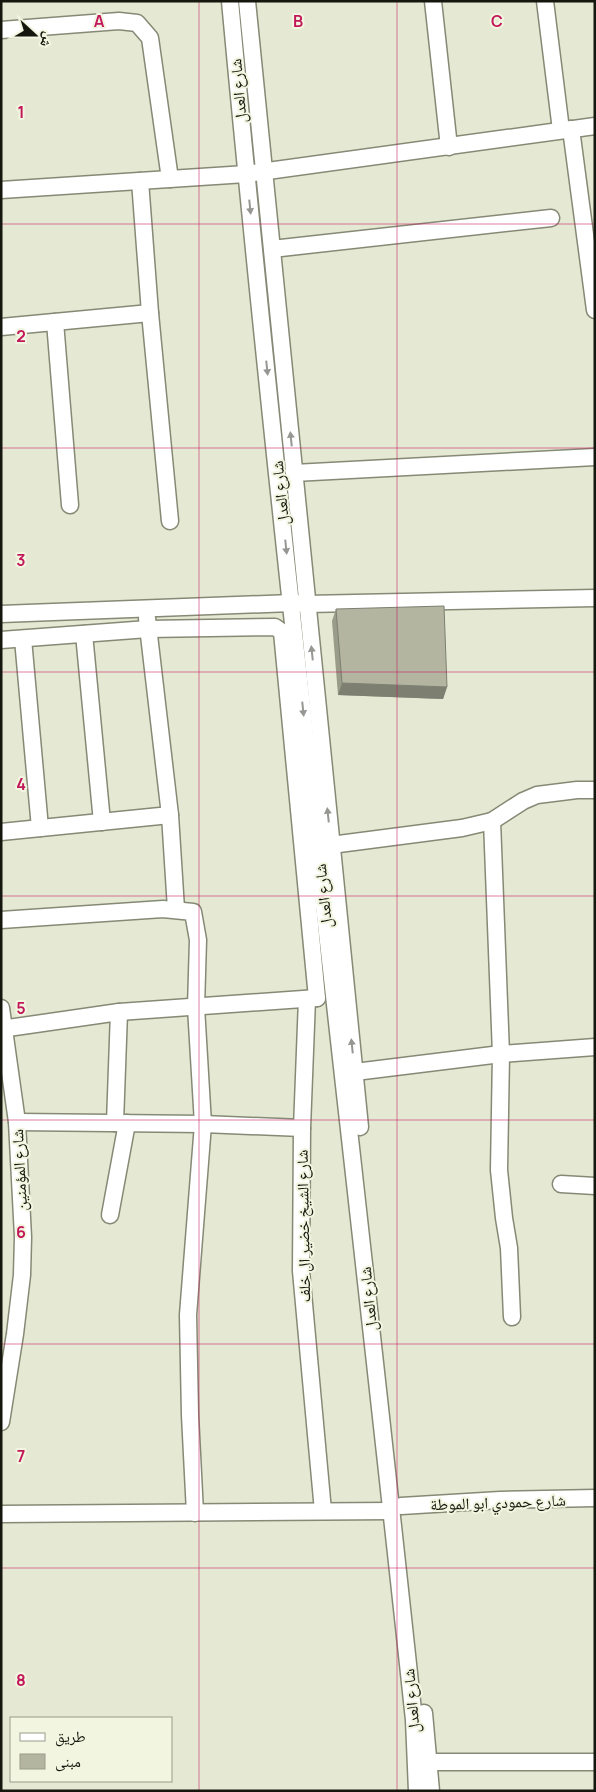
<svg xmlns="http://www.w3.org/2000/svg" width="596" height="1792" font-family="Manrope,'Noto Naskh Arabic',sans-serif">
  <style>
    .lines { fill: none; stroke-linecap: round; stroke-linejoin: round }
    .minor-casing { stroke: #868975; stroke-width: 19 }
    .minor { stroke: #fff; stroke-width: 16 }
    .wall { fill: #9a9c8a }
    .shaded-wall { fill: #7d7f71 }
    .building { fill: #b3b5a1; stroke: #7d7f71 }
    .oneway { fill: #969693 }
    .grid { fill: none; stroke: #c2185b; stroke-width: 1; stroke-opacity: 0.55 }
    .labels { text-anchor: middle; stroke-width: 4; stroke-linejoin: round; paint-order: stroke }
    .street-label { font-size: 16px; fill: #15160e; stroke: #f2f5df }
    .grid-label { font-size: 16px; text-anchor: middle; font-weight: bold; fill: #c2185b; stroke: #f2f5df; stroke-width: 4; stroke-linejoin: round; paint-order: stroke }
  </style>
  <rect width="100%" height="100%" fill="#e5e8d2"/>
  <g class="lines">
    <g class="minor-casing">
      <g id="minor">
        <path d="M230,1C283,575 353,1147 414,1720L417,1791"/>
        <polyline points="247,1 360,1127"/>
        <polyline points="433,1 449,147"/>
        <polyline points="545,1 561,130"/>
        <polyline points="1,30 119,21 137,23 150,38 170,179"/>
        <polyline points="571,129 595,310"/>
        <polyline points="140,181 150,313 170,521"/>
        <polyline points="1,190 246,174 595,126"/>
        <polyline points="272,249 551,218"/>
        <polyline points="55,322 70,505"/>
        <polyline points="1,327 150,313"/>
        <polyline points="294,473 595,457"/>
        <polyline points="1,614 292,603 307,604 595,598"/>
        <polyline points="147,618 170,815 176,909"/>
        <polyline points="84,634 102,822"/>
        <polyline points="23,639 40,828"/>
        <polyline points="1,640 148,629 275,627 282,632 317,998"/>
        <polyline points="492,821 501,1054 499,1170 504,1218 509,1248 512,1317"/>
        <polyline points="1,832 170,815"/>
        <polyline points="331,845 462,828 492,821 523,801 537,795 577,790 595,790"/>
        <polyline points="1,920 163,909 193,912 198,940 196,1007 203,1124 188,1315 190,1415 195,1513"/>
        <polyline points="307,999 302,1128 301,1271 323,1511"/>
        <polyline points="1,1008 17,1122 23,1237 22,1275 15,1334 1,1422"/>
        <polyline points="1,1029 119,1012 317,998"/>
        <polyline points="355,1072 501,1054 595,1047"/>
        <polyline points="17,1122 203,1124 302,1128"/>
        <polyline points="115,1123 119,1012"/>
        <polyline points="561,1184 595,1186"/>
        <polyline points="110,1215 127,1123"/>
        <polyline points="401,1506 500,1500 595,1498"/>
        <polyline points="1,1514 392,1511"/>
        <polyline points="424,1713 431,1791"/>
        <polyline points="429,1762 595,1762"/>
      </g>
    </g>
    <use href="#minor" class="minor"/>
  </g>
  <polygon class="wall" points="336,609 447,687 443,699 338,695 332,621"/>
  <polygon class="shaded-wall" points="342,683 447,687 443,699 338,695"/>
  <polygon class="building" points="444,606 447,687 342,683 336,609"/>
  <defs><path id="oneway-solid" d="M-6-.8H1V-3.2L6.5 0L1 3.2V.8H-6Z" transform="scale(1.25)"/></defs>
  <g class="oneway">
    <use href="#oneway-solid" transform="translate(250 207) rotate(84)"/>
    <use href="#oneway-solid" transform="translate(267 368) rotate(84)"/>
    <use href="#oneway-solid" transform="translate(291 439) rotate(-96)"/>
    <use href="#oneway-solid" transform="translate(286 547) rotate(84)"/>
    <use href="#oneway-solid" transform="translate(312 653) rotate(-96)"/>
    <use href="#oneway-solid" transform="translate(303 709) rotate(84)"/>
    <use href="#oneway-solid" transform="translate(328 815) rotate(-96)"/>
    <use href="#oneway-solid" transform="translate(352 1046) rotate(-96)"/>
  </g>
  <path class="grid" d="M199,1V1791M397,1V1791M1,224H595M1,448H595M1,672H595M1,896H595M1,1120H595M1,1344H595M1,1568H595"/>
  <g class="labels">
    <g class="street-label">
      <text transform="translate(238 91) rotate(-95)" y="6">شارع العدل</text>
      <text transform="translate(280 493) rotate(-96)" y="6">شارع العدل</text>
      <text transform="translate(323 896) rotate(-96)" y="6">شارع العدل</text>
      <text transform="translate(19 1170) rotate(-93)" y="6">شارع المؤمنين</text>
      <text transform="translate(303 1226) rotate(-91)" y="6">شارع الشيخ خضير ال خلف</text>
      <text transform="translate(368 1299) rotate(-96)" y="6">شارع العدل</text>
      <text transform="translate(498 1502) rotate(-2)" y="6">شارع حمودي ابو الموطة</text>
      <text transform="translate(411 1701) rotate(-95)" y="6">شارع العدل</text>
    </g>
  </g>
  <g class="grid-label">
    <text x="99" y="27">A</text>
    <text x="298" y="27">B</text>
    <text x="497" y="27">C</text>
    <text x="21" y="118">1</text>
    <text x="21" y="342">2</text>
    <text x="21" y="566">3</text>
    <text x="21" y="790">4</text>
    <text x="21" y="1014">5</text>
    <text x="21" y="1238">6</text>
    <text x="21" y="1462">7</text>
    <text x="21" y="1686">8</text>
  </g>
  <rect width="596" height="1792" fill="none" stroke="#15160e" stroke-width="5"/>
  <rect x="10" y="1717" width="162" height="65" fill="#f2f5df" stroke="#9a9c8b"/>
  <rect x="20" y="1733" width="25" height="8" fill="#ffffff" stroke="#9a9c8b"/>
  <text x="55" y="1742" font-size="15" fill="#15160e">طريق</text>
  <rect x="20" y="1754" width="25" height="15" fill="#b3b5a1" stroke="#9a9c8b"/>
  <text x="55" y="1767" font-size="15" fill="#15160e">مبنى</text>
  <g transform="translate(35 35) rotate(111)" stroke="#f2f5df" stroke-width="4" paint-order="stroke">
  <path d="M0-4L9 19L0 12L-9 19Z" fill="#15160e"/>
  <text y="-8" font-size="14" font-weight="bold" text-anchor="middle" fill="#15160e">ش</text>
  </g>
</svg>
